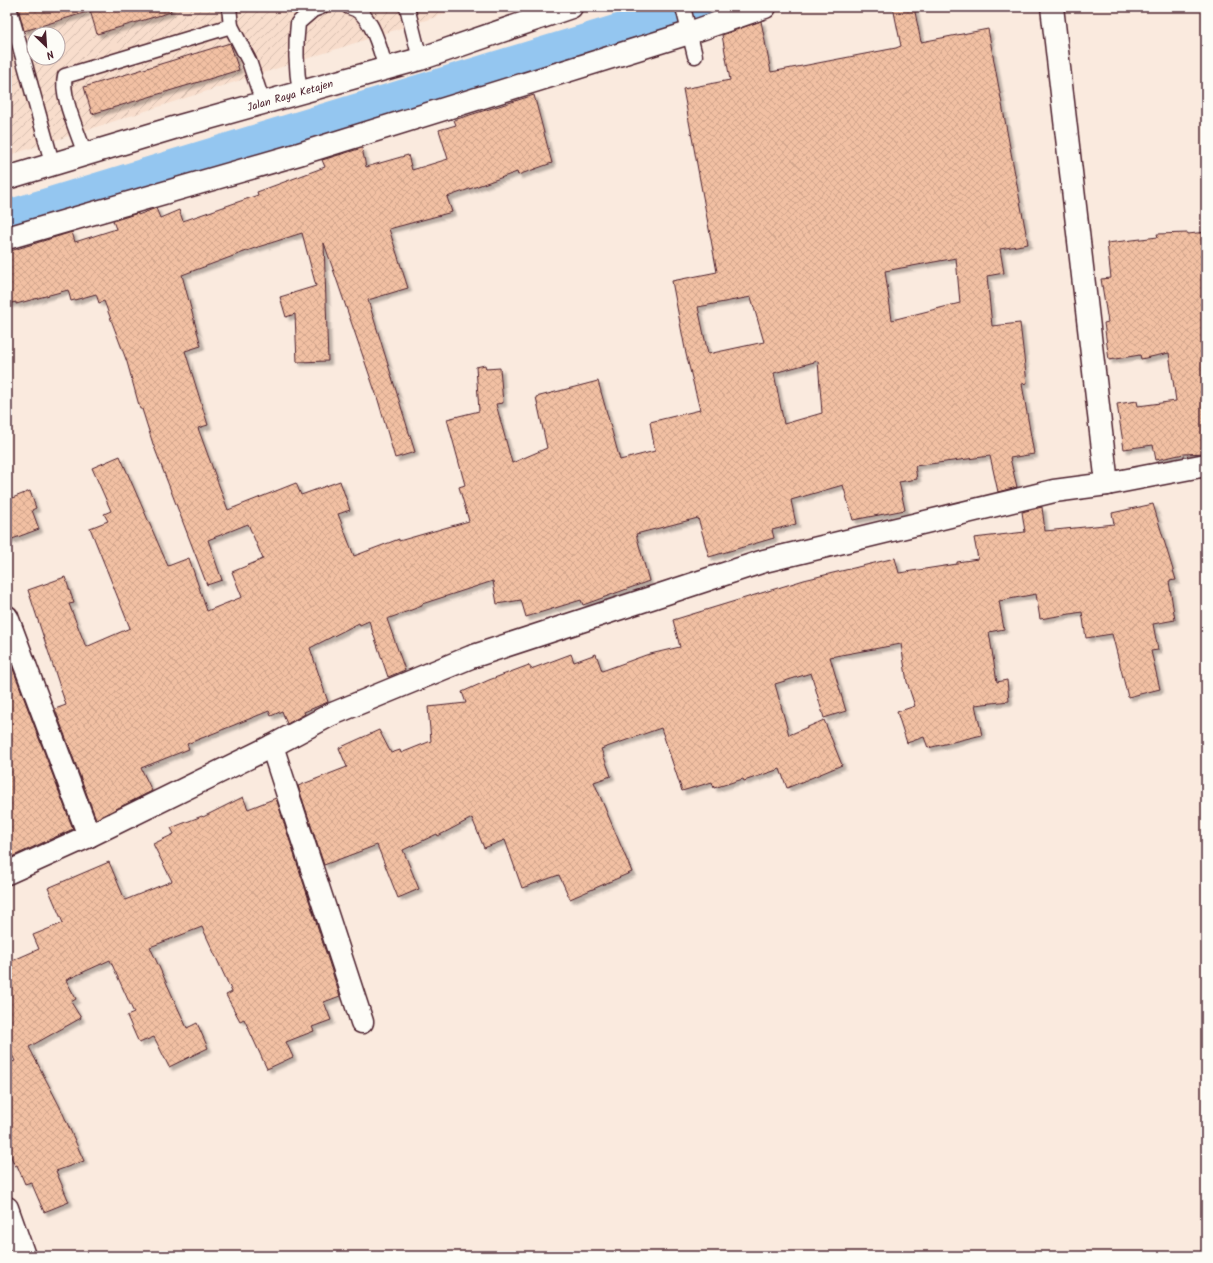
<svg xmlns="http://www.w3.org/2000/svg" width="1213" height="1263" font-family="Kalam,sans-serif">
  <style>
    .industrial { fill: url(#industrial-furrows); fill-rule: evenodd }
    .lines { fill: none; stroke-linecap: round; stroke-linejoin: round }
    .river { stroke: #94c6f0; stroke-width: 43 }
    .building { fill: url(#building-cross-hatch); stroke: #4a1f2b; fill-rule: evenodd; filter: url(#shadow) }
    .service-casing { stroke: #4a1f2b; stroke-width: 17 }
    .minor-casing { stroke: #4a1f2b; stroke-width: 25 }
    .tertiary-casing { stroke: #4a1f2b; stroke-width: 25 }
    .service { stroke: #fdfcf7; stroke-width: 14 }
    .minor { stroke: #fdfcf7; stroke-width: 22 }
    .tertiary { stroke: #fdfcf7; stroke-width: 22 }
    .labels { text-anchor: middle; stroke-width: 3; stroke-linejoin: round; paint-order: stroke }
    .street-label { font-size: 11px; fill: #4a1f2b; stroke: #fdfcf7 }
  </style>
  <defs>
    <pattern id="industrial-furrows" width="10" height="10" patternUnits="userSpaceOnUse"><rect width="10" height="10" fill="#f8ddcc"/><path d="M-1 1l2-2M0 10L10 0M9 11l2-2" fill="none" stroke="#d6bdaf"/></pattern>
    <pattern id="building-cross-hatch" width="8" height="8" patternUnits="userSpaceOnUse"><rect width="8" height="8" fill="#f2c0a3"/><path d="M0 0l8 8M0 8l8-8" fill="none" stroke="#d1a58c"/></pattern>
    <filter id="shadow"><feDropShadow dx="3.5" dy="3.5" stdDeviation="1" flood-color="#0004"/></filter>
  </defs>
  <rect width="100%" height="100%" fill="#faeade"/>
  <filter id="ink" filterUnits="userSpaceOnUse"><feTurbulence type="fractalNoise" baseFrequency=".025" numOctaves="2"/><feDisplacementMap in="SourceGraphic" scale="8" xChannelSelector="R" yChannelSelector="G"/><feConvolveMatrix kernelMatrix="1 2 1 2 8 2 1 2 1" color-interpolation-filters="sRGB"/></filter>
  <g filter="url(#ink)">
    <path class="industrial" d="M7,7H466L7,156ZM34,34H58V58H34Z"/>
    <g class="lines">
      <polyline class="river" points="7,222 713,7"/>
    </g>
    <g class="building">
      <polygon points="18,7 87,7 87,12 24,31"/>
      <polygon points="89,7 170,7 171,12 97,34"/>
      <path d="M893,7H914L921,42L988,29L1028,244L1000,249L1004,273L987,276L992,326L1020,323L1027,383L1022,384L1034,454L1010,458L1017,487L998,492L990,456L915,466L917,479L899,482L905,510L853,520L843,485L791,500L796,524L772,530L774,538L709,557L698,518L636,534L649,581L583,605L581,600L526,617L521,600L497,604L493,581L422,604V606L387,619L405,670L388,677L369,621L360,625L359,623L310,648L328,702L304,712L305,714L287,724L282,711L271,716L269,711L187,744L189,749L141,768L152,791L96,819L55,709L66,705L28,590L65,577L74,603L69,604L86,647L130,628L90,528L108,521L104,514L111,511L92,468L120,456L168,566L189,558L207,611L242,597L232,572L263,559L248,524L208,540L222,580L207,585L153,444L142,409H140L127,362L104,301L99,303L96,294L71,301L68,290L16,304V302L7,304V252L72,232L75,242L116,229L113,221L138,213V215L156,208L160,218L179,210L183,221L258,195L257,192L325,167L322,160L362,148L366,167L408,155L412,170L448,159L439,130L456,125L454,120L534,95L552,163L518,175L517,172L447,197L452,212L389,229L408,288L368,300L415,452L395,458L378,400L324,243L328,361L297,362L295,314L286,317L280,297L316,286L302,233L255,248L182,275L201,346L185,351L208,425L198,428L228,510L296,483L301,495L340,481L350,510L338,514L354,556L399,539V541L469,521L459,487L465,485L447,419L479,411L476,367L485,365L486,369L500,368L503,403L496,404L512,463L547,448L536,397L598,381L620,460L655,451L650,422L700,410L686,354L672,281L717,272L683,89L730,80L722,35L761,21L771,72L896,48L901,46ZM956,258L960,303L892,320L885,271ZM751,297L764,342L708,354L698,307ZM818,361L822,413L784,424L774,373Z"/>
      <polygon points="230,43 239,70 92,114 84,87"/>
      <polygon points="1206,232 1206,453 1184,454 1156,460 1153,445 1124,449 1117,404 1137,401 1138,406 1176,401 1169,353 1141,359 1140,355 1109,360 1104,323 1108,322 1101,279 1111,278 1107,243 1158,237 1157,234 1188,233 1188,234"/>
      <polygon points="30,491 36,508 32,510 39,529 7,541 7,500"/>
      <polygon points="1153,504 1176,580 1169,581 1175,620 1153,624 1158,650 1151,651 1160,689 1128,697 1112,634 1086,638 1082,612 1040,619 1036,594 999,601 1004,629 989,632 997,682 1007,680 1009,701 975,705 982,735 928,748 924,737 907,743 897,712 915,706 907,682 901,644 830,657 846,711 824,718 811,673 775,684 789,735 824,720 842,765 787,788 780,769 744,781 743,779 714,788 712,782 682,791 661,728 601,749 611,776 594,782 632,872 570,899 559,875 522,888 505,840 484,848 472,818 438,836 437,834 403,850 419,889 398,898 377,845 324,865 298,786 347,767 339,748 379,730 391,753 400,750 401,753 431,741 428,707 466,703 462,692 489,680 529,665 531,669 571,654 574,662 596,654 602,671 646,655 680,647 673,620 804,580 895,558 899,573 957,564 957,562 978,559 974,538 1025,532 1022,512 1042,507 1045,531 1114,524 1112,513"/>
      <polygon points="7,653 73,829 7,859"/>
      <polygon points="243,797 248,809 276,798 340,996 324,1002 331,1020 312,1027 314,1031 286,1042 293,1057 267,1069 244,1019 240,1021 226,995 232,992 202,927 150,947 187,1028 197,1023 208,1048 169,1067 154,1037 139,1043 127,1016 134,1013 110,960 66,980 76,999 71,1002 81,1018 29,1047 60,1107 84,1161 56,1171 69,1202 44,1212 31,1182 25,1184 17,1165 15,1166 7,1147 7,1064 15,1061 7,1045 7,963 39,949 33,935 63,923 48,888 109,862 125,900 172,881 153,844 174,834 171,828 202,816 203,817"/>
    </g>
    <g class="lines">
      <g class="service-casing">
        <g id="service">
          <polyline points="9,7 53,166"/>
          <polyline points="229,7 231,26 249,61 263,103"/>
          <path d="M349,7C372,11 380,50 386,69"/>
          <polyline points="407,7 420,59"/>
          <polyline points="683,7 695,56"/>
          <path d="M300,93C296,68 295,47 298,23L313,10L321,7"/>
          <path d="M85,155C79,134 60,96 65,76L231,26"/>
        </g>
      </g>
      <g class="minor-casing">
        <g id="minor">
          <polyline points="1052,7 1107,484"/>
          <polyline points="7,238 299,154 689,33 765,7"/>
          <polyline points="7,617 89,836"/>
          <polyline points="272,746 362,1022"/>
          <polyline points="7,873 89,836 272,746 330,715 471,657 764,561 1054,491 1107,484 1206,465"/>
          <polyline points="7,1208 24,1256"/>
        </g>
      </g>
      <g class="tertiary-casing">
        <polyline id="tertiary" points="7,178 180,126 420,59 571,7"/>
      </g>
      <use href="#service" class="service"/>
      <use href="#minor" class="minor"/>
      <use href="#tertiary" class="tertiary"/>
    </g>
  </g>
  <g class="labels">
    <g class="street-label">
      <text transform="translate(290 95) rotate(-16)" y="4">Jalan Raya Ketajen</text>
    </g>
  </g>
  <rect width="1213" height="1263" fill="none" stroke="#fdfcf7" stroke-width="24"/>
  <rect x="12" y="12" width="1189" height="1239" fill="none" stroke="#4a1f2b" stroke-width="1.5" filter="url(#ink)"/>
  <g transform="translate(46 46) rotate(155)"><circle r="19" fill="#fdfcf7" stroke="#b5a4a5"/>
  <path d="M0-3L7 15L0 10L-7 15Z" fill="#4a1f2b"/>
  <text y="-6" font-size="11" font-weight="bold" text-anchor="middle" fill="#4a1f2b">N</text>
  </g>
</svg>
